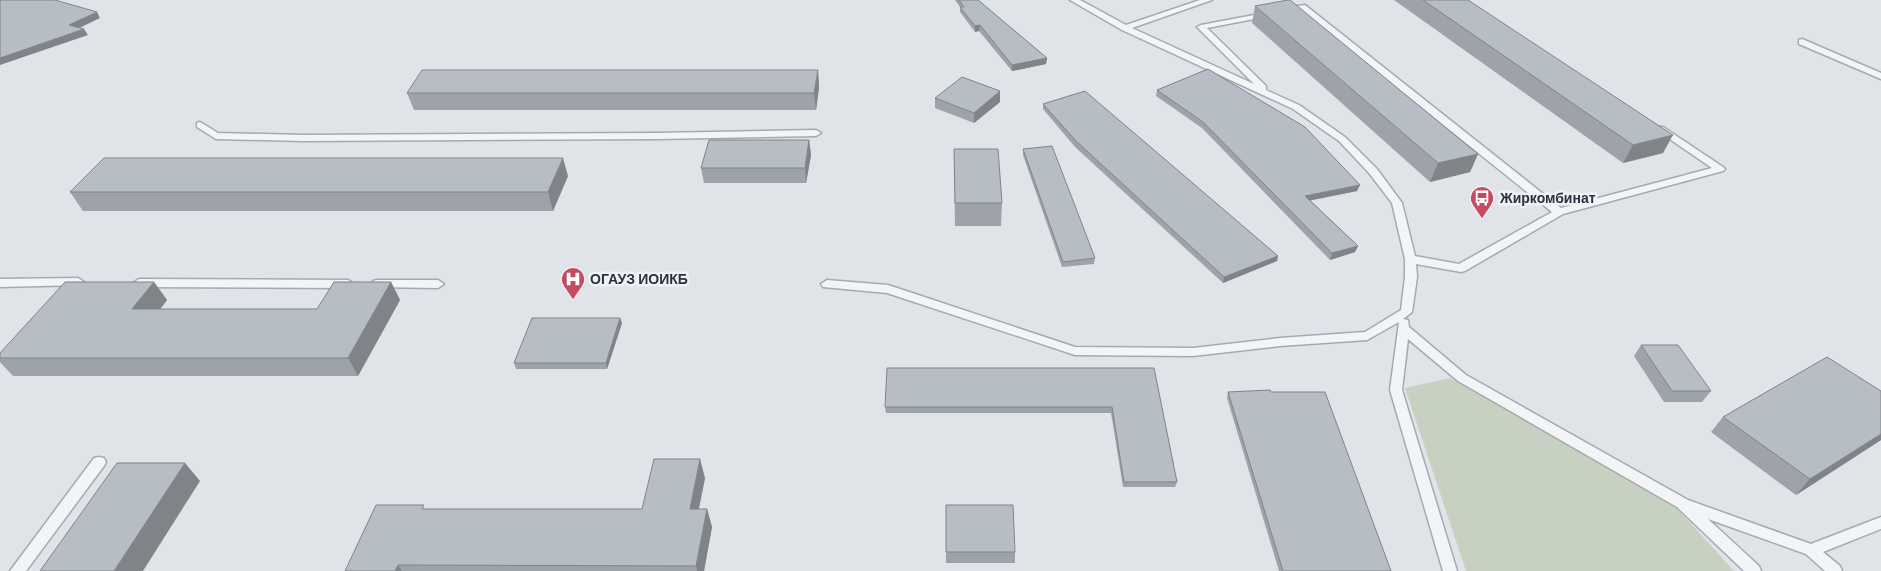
<svg xmlns="http://www.w3.org/2000/svg" width="1881" height="571" font-family="'DM Sans',sans-serif">
  <style>
    .green { fill: #c6d1c1 }
    .lines { fill: none; stroke-linecap: round; stroke-linejoin: round }
    .lane-casing { stroke: #a5aab2; stroke-width: 3 }
    .lane { fill: #f2f4f6; fill-rule: evenodd }
    .wall { fill: #9da3a9 }
    .shaded-wall { fill: #808489 }
    .building { fill: #b7bdc4; stroke: #808489 }
    .labels { text-anchor: middle; stroke-width: 5; stroke-linejoin: round; paint-order: stroke }
    .poi-label { font-size: 14px; font-weight: bold; fill: #29323e; stroke: #eff2f6; text-anchor: start }
  </style>
  <rect width="100%" height="100%" fill="#e0e3e8"/>
  <polygon class="green" points="1450,378 1673,504 1734,571 1466,571 1405,388"/>
  <g class="lines">
    <g class="lane-casing">
      <g id="lane">
        <polygon points="1070,0 1080,0 1126,25 1200,0 1212,0 1132,28 1254,84 1197,27 1201,25 1270,12 1270,16 1207,28 1266,86 1266,90 1299,105 1345,137 1377,169 1402,203 1415,256 1459,264 1552,212 1300,10 1282,12 1282,8 1305,5 1561,208 1712,168 1655,129 1657,127 1663,127 1723,167 1725,169 1723,171 1563,214 1465,271 1461,272 1416,264 1417,277 1412,312 1403,319 1408,320 1409,327 1466,375 1688,500 1811,544 1881,517 1881,529 1823,552 1840,566 1842,571 1825,571 1806,554 1708,519 1759,566 1761,571 1744,571 1677,507 1458,381 1408,339 1402,390 1457,571 1443,571 1390,390 1399,322 1367,340 1280,346 1193,356 1075,355 887,293 823,287 821,284 827,280 888,285 1075,347 1193,348 1280,338 1365,332 1401,310 1405,277 1405,259 1392,203 1369,173 1339,141 1293,109 1122,30"/>
        <polygon points="1802,39 1881,73 1881,79 1799,44 1799,40"/>
        <polygon points="200,122 218,133 304,135 658,133 816,130 821,133 816,136 658,139 304,141 216,139 197,127 197,123"/>
        <polygon points="78,278 84,282 82,285 0,287 0,279"/>
        <polygon points="139,279 348,280 354,284 348,288 139,287 133,283"/>
        <polygon points="377,280 438,280 444,284 438,288 373,287 371,284 373,281"/>
        <polygon points="99,457 104,458 106,462 104,466 26,571 10,571 94,458"/>
      </g>
    </g>
    <use href="#lane" class="lane"/>
  </g>
  <g class="wall">
    <polygon points="955,0 978,0 1047,58 1046,64 1012,71 979,31 975,32 960,12 960,7"/>
    <polygon points="1394,0 1468,0 1663,153 1623,163"/>
    <polygon points="1255,6 1478,154 1470,172 1430,182 1252,23"/>
    <polygon points="818,70 819,88 816,110 414,110 407,93"/>
    <polygon points="1157,90 1357,191 1310,200 1358,246 1355,252 1330,260 1202,128 1156,96"/>
    <polygon points="935,98 1000,102 974,123 935,108"/>
    <polygon points="1043,104 1278,256 1277,261 1223,283 1075,147 1043,109"/>
    <polygon points="809,140 811,155 806,183 704,183 701,168"/>
    <polygon points="954,149 1002,203 1001,226 955,226"/>
    <polygon points="1023,149 1095,258 1094,264 1062,267 1023,155"/>
    <polygon points="568,176 553,211 83,211 70,192"/>
    <polygon points="154,282 167,300 160,309 317,309 391,282 400,300 358,376 13,376 0,362 0,353"/>
    <polygon points="620,318 622,323 607,369 516,369 514,363"/>
    <polygon points="1641,345 1711,391 1702,402 1664,402 1634,356"/>
    <polygon points="1154,368 1177,482 1175,487 1123,487 1111,413 886,413 885,407"/>
    <polygon points="1881,391 1881,440 1796,495 1711,432 1723,417"/>
    <polygon points="1228,392 1391,571 1279,571 1227,398"/>
    <polygon points="705,478 699,509 707,509 712,527 704,571 345,571 426,509 642,509"/>
    <polygon points="946,505 1015,552 1015,563 946,563"/>
  </g>
  <g class="shaded-wall">
    <polygon points="97,12 100,18 73,31 69,25"/>
    <polygon points="980,25 979,31 975,32 975,26"/>
    <polygon points="84,29 88,35 0,65 0,58"/>
    <polygon points="1047,58 1046,64 1012,71 1012,65"/>
    <polygon points="818,70 819,88 816,110 814,93"/>
    <polygon points="1000,91 1000,102 974,123 974,113"/>
    <polygon points="1673,135 1663,153 1623,163 1633,145"/>
    <polygon points="809,140 811,155 806,183 805,168"/>
    <polygon points="1478,154 1470,172 1430,182 1438,163"/>
    <polygon points="563,158 568,176 553,211 548,192"/>
    <polygon points="1360,185 1357,191 1303,202 1305,196"/>
    <polygon points="1358,246 1355,252 1330,260 1332,253"/>
    <polygon points="1278,256 1277,261 1223,283 1224,277"/>
    <polygon points="154,282 167,300 146,328 132,309"/>
    <polygon points="391,282 400,300 358,376 348,358"/>
    <polygon points="620,318 622,323 607,369 606,363"/>
    <polygon points="1881,434 1881,440 1796,495 1810,479"/>
    <polygon points="700,459 705,478 695,527 690,509"/>
    <polygon points="185,463 200,481 143,571 114,571"/>
    <polygon points="707,509 712,527 704,571 697,571 696,566"/>
    <polygon points="398,565 402,571 395,571"/>
  </g>
  <g class="building">
    <polygon points="0,0 55,0 97,12 69,25 84,29 0,58"/>
    <polygon points="959,0 978,0 1047,58 1012,65 980,25 975,26 960,7 964,7"/>
    <polygon points="1288,0 1290,0 1478,154 1438,163 1255,6"/>
    <polygon points="1423,0 1468,0 1673,135 1633,145"/>
    <polygon points="1208,69 1305,127 1360,185 1305,196 1358,246 1332,253 1203,122 1157,90"/>
    <polygon points="422,70 818,70 814,93 407,93"/>
    <polygon points="962,77 1000,91 974,113 935,98"/>
    <polygon points="1085,91 1278,256 1224,277 1076,141 1043,104"/>
    <polygon points="709,140 809,140 805,168 701,168"/>
    <polygon points="1052,146 1095,258 1063,262 1023,149"/>
    <polygon points="954,149 998,149 1002,203 955,203"/>
    <polygon points="104,158 563,158 548,192 70,192"/>
    <polygon points="65,282 154,282 132,309 317,309 334,282 391,282 348,358 0,358 0,353"/>
    <polygon points="532,318 620,318 606,363 514,363"/>
    <polygon points="1641,345 1678,345 1711,391 1672,391"/>
    <polygon points="1827,357 1881,391 1881,434 1810,479 1723,417"/>
    <polygon points="887,368 1154,368 1177,482 1124,482 1112,407 885,407"/>
    <polygon points="1270,390 1271,392 1325,392 1391,571 1283,571 1228,392"/>
    <polygon points="654,459 700,459 690,509 707,509 696,566 398,565 395,571 345,571 376,505 424,505 422,509 642,509"/>
    <polygon points="117,463 185,463 114,571 40,571"/>
    <polygon points="946,505 1013,505 1015,552 946,552"/>
  </g>
  <defs>
    <g id="bus-pin" transform="scale(1.25)"><path d="M0 17L-7.5 6A9.5 9.5 0 1 1 7.5 6Z" fill="#c64b61" stroke="#eff2f6"/><path d="M-5-6H5V4H4V6H2V4H-2V6H-4V4H-5ZM-3.5-4V0h7V-4ZM-3.5 1.2v1.5H-2V1.2ZM2 1.2v1.5H3.5V1.2Z" fill="#fff"/></g>
    <g id="hospital-pin" transform="scale(1.25)"><path d="M0 17L-7.5 6A9.5 9.5 0 1 1 7.5 6Z" fill="#c64b61" stroke="#eff2f6"/><path d="M-5-5h3v3.5h4V-5h3V5h-3V1.5h-4V5h-3Z" fill="#fff"/></g>
  </defs>
  <g fill-rule="evenodd">
    <use href="#bus-pin" x="1482" y="198"/>
    <use href="#hospital-pin" x="573" y="279"/>
  </g>
  <g class="labels">
    <g class="poi-label">
      <text x="1500" y="203">Жиркомбинат</text>
      <text x="590" y="284">ОГАУЗ ИОИКБ</text>
    </g>
  </g>
</svg>
